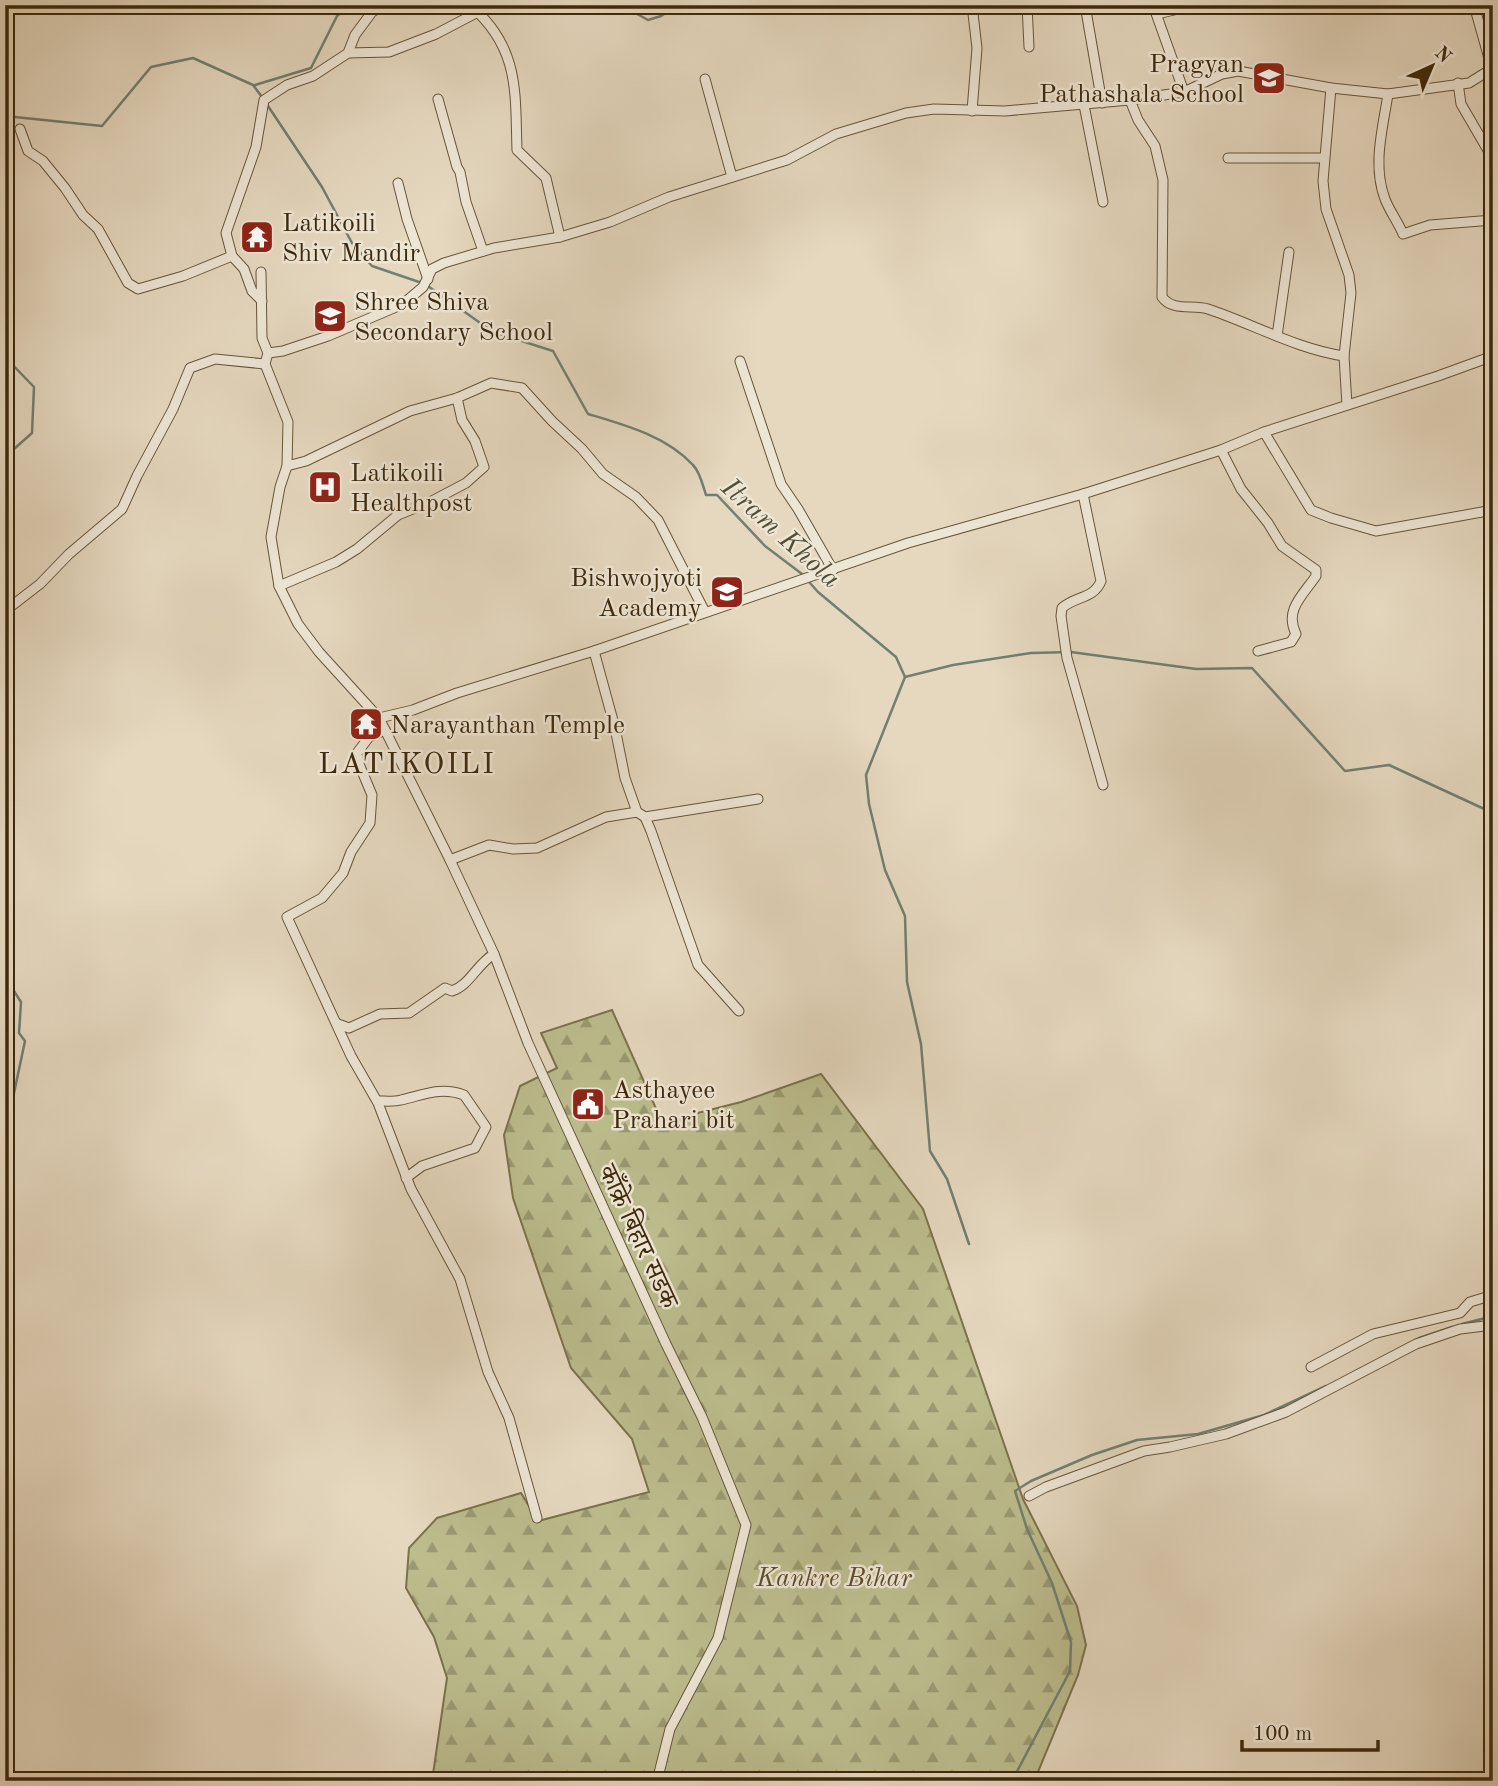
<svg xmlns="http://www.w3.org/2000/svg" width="1498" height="1786" font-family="'Old Standard TT','Noto Serif Devanagari',serif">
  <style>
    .forest { fill: url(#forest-firs); stroke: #7c724c; stroke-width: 2 }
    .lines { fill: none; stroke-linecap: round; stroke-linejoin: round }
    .stream { stroke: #727f71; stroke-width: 2.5 }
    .street-casing { stroke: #675538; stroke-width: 11 }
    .street { stroke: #eee6d5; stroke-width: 9 }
    .labels { text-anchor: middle; stroke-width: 5; stroke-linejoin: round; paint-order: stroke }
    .poi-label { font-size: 26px; fill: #3d290b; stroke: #eee6d5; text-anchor: start }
    .street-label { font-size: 26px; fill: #3d290b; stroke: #eee6d5 }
    .park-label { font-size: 26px; font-style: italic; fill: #5d4e2c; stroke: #eee6d5 }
    .water-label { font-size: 28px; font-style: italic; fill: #534d36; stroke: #eee6d5 }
    .quarter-label { font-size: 30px; letter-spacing: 2px; fill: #3d290b; stroke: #eee6d5 }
  </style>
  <defs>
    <pattern id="forest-firs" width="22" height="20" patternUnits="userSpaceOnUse" patternTransform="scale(1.75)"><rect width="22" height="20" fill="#bcbc8d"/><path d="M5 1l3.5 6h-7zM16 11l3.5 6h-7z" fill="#9a9971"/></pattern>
  </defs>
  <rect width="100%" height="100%" fill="#e5d8bf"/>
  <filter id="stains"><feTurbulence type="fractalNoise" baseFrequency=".00286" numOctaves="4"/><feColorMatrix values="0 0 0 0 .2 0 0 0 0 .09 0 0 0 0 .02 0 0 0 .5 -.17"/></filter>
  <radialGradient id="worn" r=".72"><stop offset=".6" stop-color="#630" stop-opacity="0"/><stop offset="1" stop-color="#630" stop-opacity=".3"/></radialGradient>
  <polygon class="forest" points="612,1010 662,1122 741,1102 821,1074 923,1209 1023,1499 1077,1606 1086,1645 1078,1675 1038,1772 1030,1781 432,1781 447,1678 434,1637 406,1588 409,1548 437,1518 521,1493 538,1521 649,1492 632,1439 571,1368 513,1198 504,1135 520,1086 557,1068 541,1033"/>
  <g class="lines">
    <g class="stream">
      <polyline points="621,5 648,20 661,16 678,5"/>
      <polyline points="255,85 311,68 337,16 350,5"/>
      <path d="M266,103L322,187L352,243L372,266L425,284L493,332L553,351L588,414C625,425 666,436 693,465C700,472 703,486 706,495H717L765,546L802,574L818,592L896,657L905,677L953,665L1031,653L1071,652L1196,669L1252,668L1345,771L1389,765L1493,813"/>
      <polyline points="5,116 102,126 151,67 193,58 253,85 262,97"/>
      <polyline points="5,357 34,387 32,433 5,457"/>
      <polyline points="905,677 866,775 869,804 885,870 905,916 907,982 921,1044 930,1151 947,1179 969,1244"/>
      <polyline points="5,924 8,928 8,963 12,988 21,1002 19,1033 25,1041 10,1112 5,1147"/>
      <polyline points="1462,1324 1493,1316"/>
      <polyline points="1419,1338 1452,1327"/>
      <polyline points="1012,1781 1070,1671 1071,1642 1052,1583 1027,1529 1015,1491 1031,1481 1092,1455 1137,1440 1198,1434 1264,1415 1326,1386"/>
    </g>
    <g class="street-casing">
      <g id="street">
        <path d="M470,5C520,48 515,92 517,150L546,178L560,237"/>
        <polyline points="972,5 977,48 972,111"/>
        <polyline points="1027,5 1029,47"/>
        <polyline points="1085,5 1102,103"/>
        <polyline points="1153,5 1184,92"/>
        <polyline points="1474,5 1492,69"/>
        <polyline points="1157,14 1195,5"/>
        <polyline points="348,53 389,52 436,34 478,12"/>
        <polyline points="705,79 732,177"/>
        <polyline points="1458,83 1461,104 1493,159"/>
        <polyline points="1331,88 1323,181 1326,209 1349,275 1351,293 1344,356 1347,405"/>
        <path d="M1388,94C1383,128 1372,165 1385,199C1389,210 1398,222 1403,234L1430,225L1493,220"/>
        <polyline points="438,99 457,167 460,172 466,202 483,251"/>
        <path d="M1130,100L1138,120L1155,146L1163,180L1162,297C1173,312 1193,304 1208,309C1253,324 1297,349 1344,356"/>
        <polyline points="1084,105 1103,202"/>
        <polyline points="20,129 28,151 43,161 65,188 83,215 98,229 128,283 138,289 183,276 232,256"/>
        <polyline points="1228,158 1324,158"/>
        <polyline points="398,183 407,219 428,279"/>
        <polyline points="261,272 262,338 268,353 265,364 288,422 287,466 280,487 271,537 279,586 298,624 319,652 379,718 450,860 494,954 528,1043 666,1344 702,1417 746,1525 718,1638 670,1729 657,1781"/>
        <polyline points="262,301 252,291 244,269 232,256 226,233 256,147 264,100 287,85 313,76 348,53 355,35 372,12 384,5"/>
        <polyline points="1277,336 1289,252"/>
        <polyline points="268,353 283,351 328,336 403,304 423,287 432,269 444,263 494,248 560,237 610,222 669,197 787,160 836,134 906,113 934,109 1005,111 1130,100 1184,92 1222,74 1238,71 1331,88 1388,94 1469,83 1493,68"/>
        <polyline points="740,361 781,484 798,509 833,570"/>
        <polyline points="1264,432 1311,510 1331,518 1376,531 1493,510"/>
        <path d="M1221,450L1241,489L1268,523L1282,546L1316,570V576C1303,595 1284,610 1296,634L1291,642L1258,651"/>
        <polyline points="287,466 306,461 410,411 457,398 491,383 522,388 552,421 582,449 603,474 636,497 658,520 705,612"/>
        <path d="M1083,494L1101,581C1094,599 1075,596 1062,608L1061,616L1067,658L1103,785"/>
        <polyline points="279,586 336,562 357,549 398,515 430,502 466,483 484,467 475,441 462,420 457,398"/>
        <polyline points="5,611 40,584 69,554 122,509 137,476 173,409 190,368 215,359 265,364"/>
        <polyline points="594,651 615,728 625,778 637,812 645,817 651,831 698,965 739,1011"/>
        <polyline points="379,718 413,710 457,693 594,651 908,543 1083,494 1221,450 1264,432 1438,376 1493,356"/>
        <polyline points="385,730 369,737 357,753 359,764 372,795 370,823 351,852 343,873 322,898 287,917 351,1056 378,1103 411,1189 460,1279 488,1372 509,1418 537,1518"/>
        <polyline points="645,817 758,799"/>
        <polyline points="450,860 489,845 513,849 537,848 606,817 637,812"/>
        <path d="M338,1024L349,1028L380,1014L409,1013L445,988L452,991C470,985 476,965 494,954"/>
        <path d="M378,1101C385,1101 394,1102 401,1100C423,1095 441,1086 464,1095L486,1127L475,1148L422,1166L406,1178"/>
        <polyline points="1311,1367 1373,1334 1460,1313 1470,1302 1493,1295"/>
        <polyline points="1029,1496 1046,1487 1144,1451 1170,1447 1226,1434 1286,1412 1416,1344 1460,1329 1493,1325"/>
      </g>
    </g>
    <use href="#street" class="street"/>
  </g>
  <defs>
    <g id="school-square" transform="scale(1.75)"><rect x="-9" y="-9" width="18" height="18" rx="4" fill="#8f2418" stroke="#eee6d5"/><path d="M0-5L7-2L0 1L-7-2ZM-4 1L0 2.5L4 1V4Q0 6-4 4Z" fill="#fff"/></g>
    <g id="temple-square" transform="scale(1.75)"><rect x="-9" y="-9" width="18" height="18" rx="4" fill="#8f2418" stroke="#eee6d5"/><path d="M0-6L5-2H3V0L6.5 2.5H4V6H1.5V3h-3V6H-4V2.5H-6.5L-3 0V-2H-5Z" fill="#fff"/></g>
    <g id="hospital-square" transform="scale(1.75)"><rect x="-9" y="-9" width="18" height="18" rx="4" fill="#8f2418" stroke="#eee6d5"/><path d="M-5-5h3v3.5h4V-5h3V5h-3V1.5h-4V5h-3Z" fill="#fff"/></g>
    <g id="civic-square" transform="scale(1.75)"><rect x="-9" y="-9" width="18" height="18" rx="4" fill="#8f2418" stroke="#eee6d5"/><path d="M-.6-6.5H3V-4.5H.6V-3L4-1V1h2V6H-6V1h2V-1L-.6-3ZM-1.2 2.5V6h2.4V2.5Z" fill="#fff"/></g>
  </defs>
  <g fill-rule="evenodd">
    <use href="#school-square" x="1269" y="78"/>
    <use href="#temple-square" x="257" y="237"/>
    <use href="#school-square" x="330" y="316"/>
    <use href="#hospital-square" x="325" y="487"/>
    <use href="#school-square" x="727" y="592"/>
    <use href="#temple-square" x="366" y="724"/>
    <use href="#civic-square" x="588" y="1104"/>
  </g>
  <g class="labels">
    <g class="poi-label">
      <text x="1244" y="72" text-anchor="end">Pragyan<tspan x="1244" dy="30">Pathashala School</tspan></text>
      <text x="282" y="231">Latikoili<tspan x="282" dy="30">Shiv Mandir</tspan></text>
      <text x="354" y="310">Shree Shiva<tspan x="354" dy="30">Secondary School</tspan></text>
      <text x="350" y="481">Latikoili<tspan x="350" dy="30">Healthpost</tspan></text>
      <text x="702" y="586" text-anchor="end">Bishwojyoti<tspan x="702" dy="30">Academy</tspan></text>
      <text x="390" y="733">Narayanthan Temple</text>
      <text x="612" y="1098">Asthayee<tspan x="612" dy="30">Prahari bit</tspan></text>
    </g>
    <g class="street-label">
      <text transform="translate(639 1236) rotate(65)" y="9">काँक्रे बिहार सडक</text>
    </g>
    <g class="park-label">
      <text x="834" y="1586">Kankre Bihar</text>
    </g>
    <g class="water-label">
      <text transform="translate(782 532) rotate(42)" y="10">Itram Khola</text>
    </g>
    <g class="quarter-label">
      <text x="407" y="773">LATIKOILI</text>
    </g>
  </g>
  <rect width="1498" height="1786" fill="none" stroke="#e5d8bf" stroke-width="28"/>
  <rect x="7" y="7" width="1484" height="1772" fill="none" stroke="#3d290b" stroke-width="3.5"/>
  <rect x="14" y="14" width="1470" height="1758" fill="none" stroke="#3d290b" stroke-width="2"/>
  <g transform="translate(1432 66) rotate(44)" stroke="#eee6d5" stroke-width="5" paint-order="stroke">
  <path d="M0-5L12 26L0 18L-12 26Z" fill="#3d290b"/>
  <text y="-10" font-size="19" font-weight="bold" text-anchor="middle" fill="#3d290b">N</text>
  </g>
  <path d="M1242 1740v10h136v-10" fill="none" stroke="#3d290b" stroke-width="3.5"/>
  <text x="1253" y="1740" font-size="21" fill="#3d290b" stroke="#eee6d5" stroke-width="5" paint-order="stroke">100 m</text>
  <rect width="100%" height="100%" filter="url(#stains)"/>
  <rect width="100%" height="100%" fill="url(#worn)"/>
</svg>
